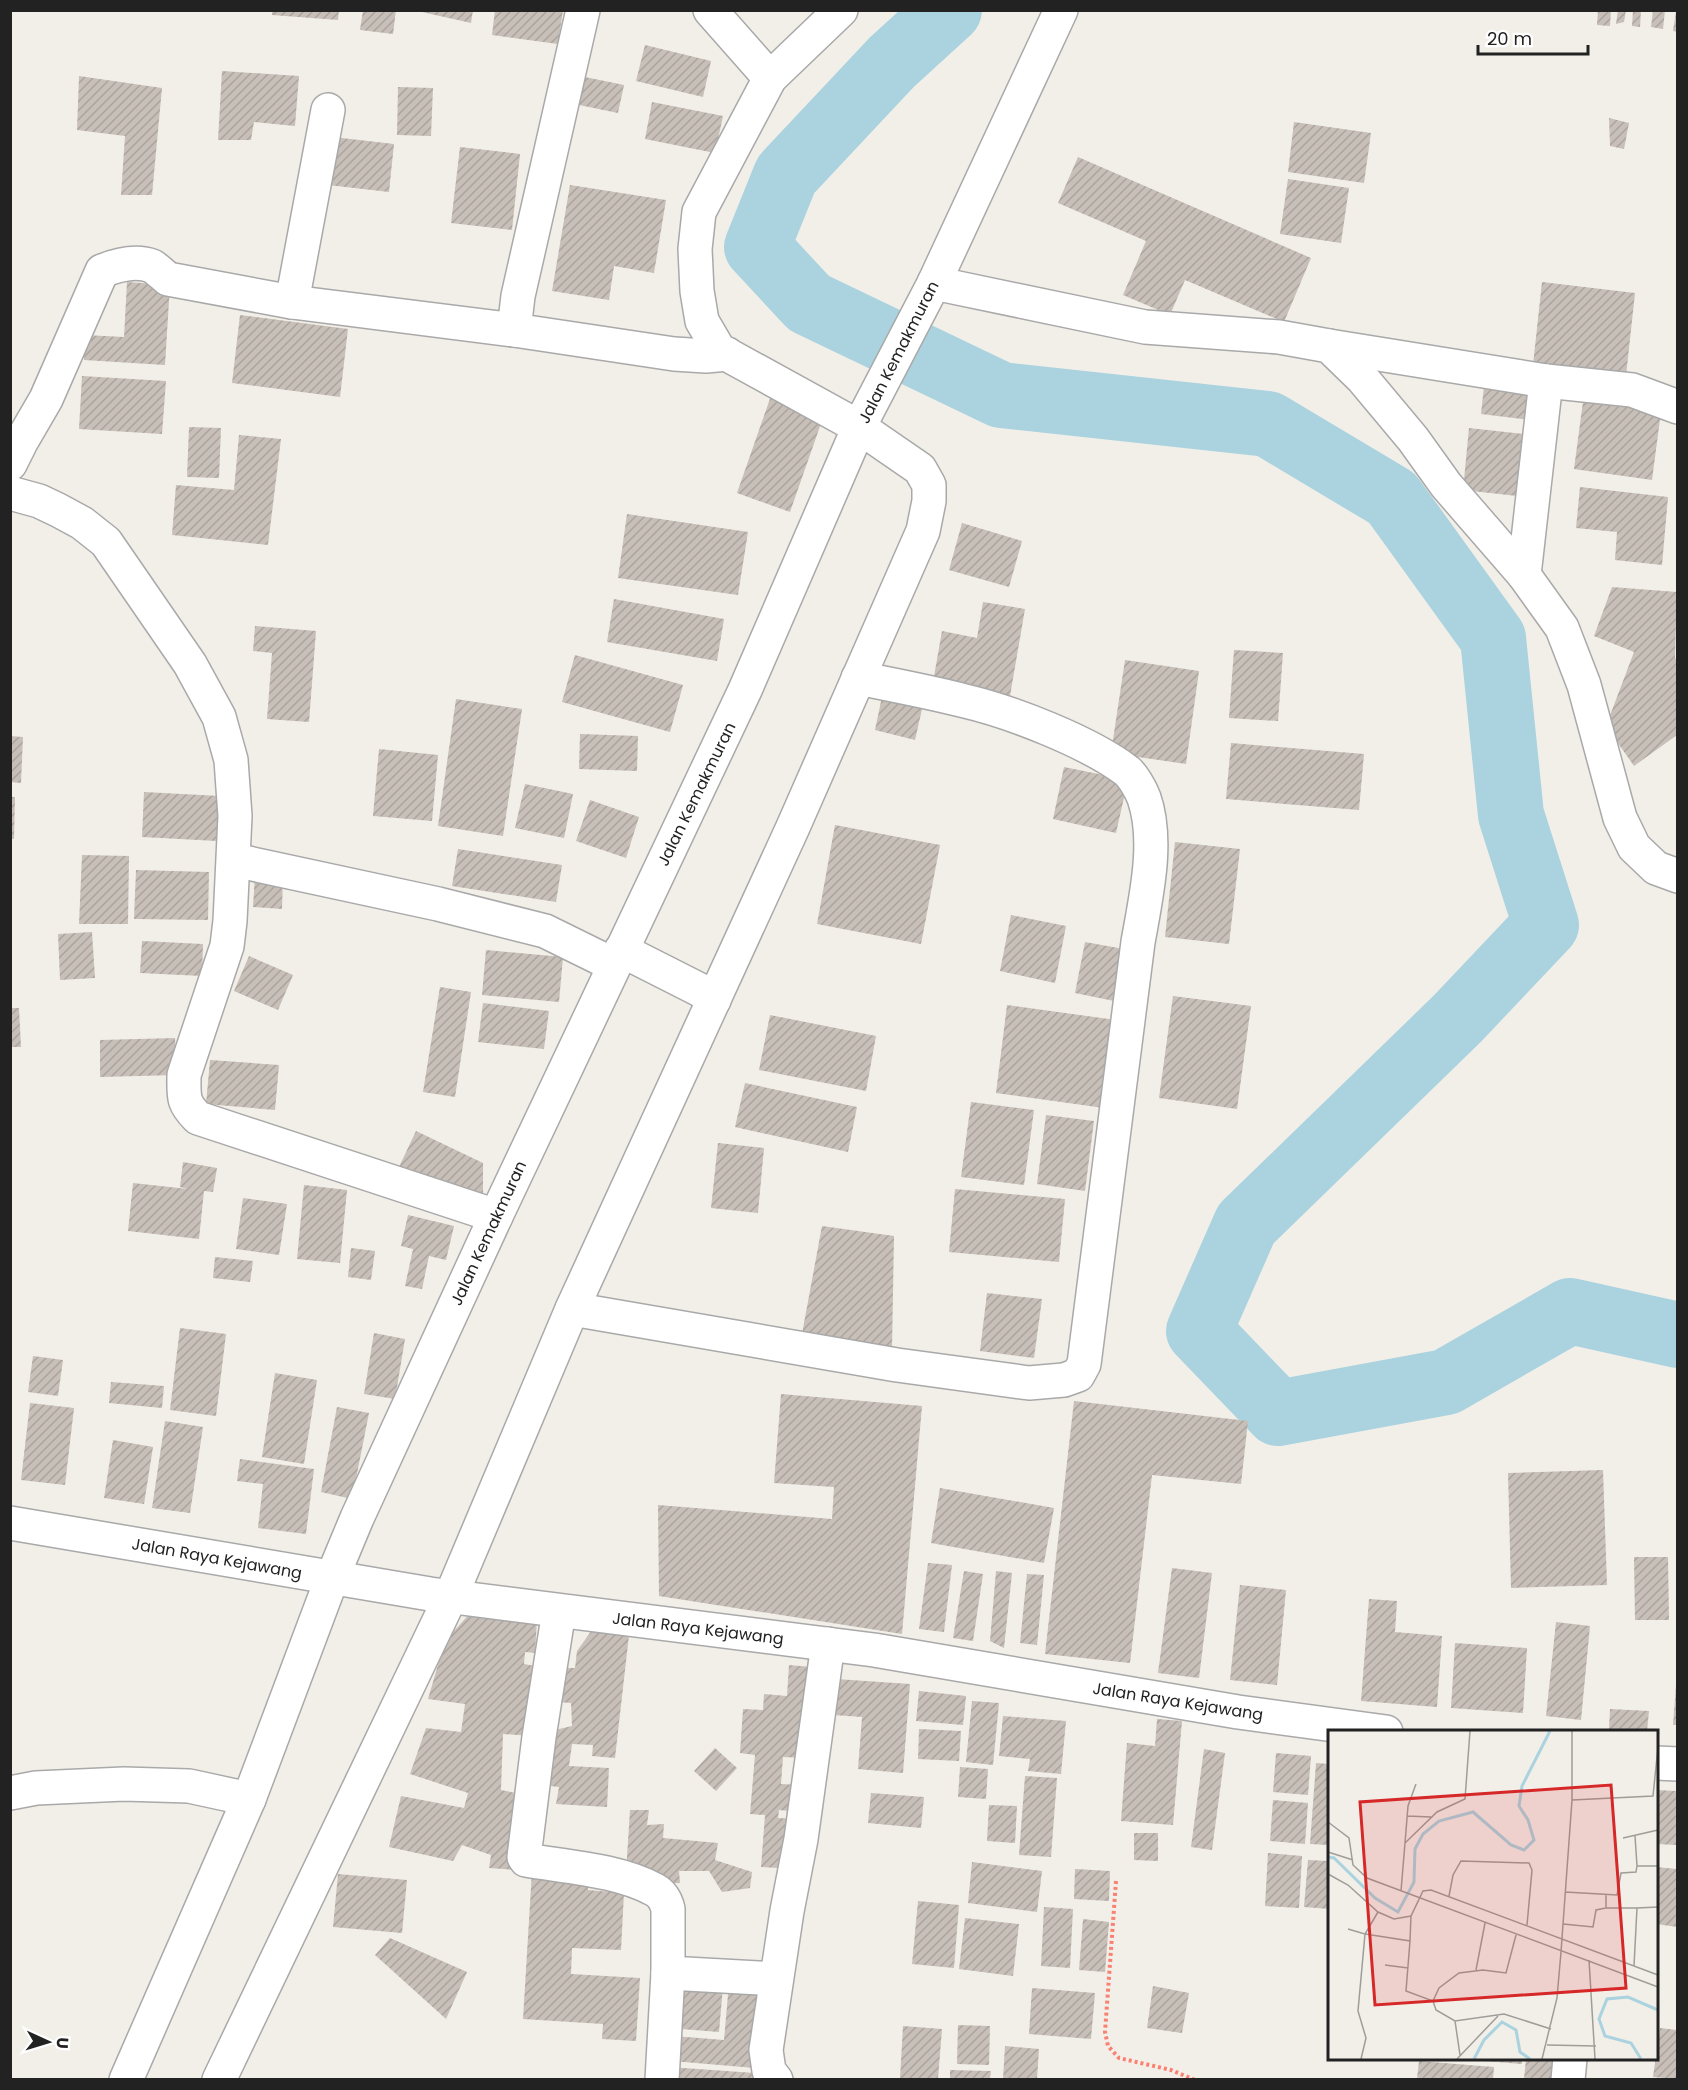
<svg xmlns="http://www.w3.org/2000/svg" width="1688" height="2090" font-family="Poppins,sans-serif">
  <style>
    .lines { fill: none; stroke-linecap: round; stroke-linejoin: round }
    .river { stroke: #aad3df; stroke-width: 66 }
    .building { fill: url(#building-hatch) }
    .minor-casing { stroke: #a9a9a9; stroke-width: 36 }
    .path { stroke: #fa8072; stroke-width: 4; stroke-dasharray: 3 3; stroke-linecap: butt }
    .minor { stroke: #fff; stroke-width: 33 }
    .labels { text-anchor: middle; stroke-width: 6; stroke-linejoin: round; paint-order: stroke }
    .street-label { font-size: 16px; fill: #222; stroke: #fff }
    .inset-river { fill: none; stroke: #aad3df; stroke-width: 3 }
    .inset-road { fill: none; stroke: #9f9d99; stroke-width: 1.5 }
    .view { fill: #d62828; fill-opacity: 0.15; stroke: #d62828; stroke-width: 3 }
    .inset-edge { fill: none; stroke: #222; stroke-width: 3 }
  </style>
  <defs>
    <pattern id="building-hatch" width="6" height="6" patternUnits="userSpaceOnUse" patternTransform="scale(1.5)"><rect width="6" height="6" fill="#c7bfb8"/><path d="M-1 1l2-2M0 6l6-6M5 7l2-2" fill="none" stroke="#aba49e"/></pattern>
  </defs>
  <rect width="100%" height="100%" fill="#f2efe9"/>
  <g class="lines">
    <polyline class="river" points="949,10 892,62 786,175 757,247 809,303 1001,395 1268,424 1392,498 1493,638 1511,815 1546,925 1458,1018 1246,1224 1199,1331 1278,1413 1446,1382 1570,1311 1678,1335"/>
  </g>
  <g class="building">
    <polygon points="272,10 339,10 338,20 272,15"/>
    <polygon points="363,10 396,10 393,34 360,30"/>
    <polygon points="413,10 473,10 471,23"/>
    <polygon points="495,10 563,10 558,44 492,35"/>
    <polygon points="1598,10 1611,10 1610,26 1597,25"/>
    <polygon points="1618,10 1626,10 1624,22 1616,24"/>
    <polygon points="1633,10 1641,10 1640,27 1632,26"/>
    <polygon points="1653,10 1665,10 1663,29 1651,27"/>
    <polygon points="1676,11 1677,11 1677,32 1673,31"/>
    <polygon points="645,45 711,61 703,97 636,81"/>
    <polygon points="222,71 299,76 295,126 254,122 251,140 218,140"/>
    <polygon points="79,76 162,88 152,195 121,195 125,136 77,130"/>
    <polygon points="585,77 624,85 618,113 579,105"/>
    <polygon points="398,87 433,88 431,136 397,135"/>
    <polygon points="652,102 723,116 715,153 645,139"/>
    <polygon points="1609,118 1629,123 1624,149 1610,146"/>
    <polygon points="1294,122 1371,133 1364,183 1288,172"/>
    <polygon points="333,137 394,144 389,192 328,185"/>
    <polygon points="460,147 520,154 512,230 451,223"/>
    <polygon points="1078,157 1311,258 1284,322 1185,280 1170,315 1123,295 1146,241 1058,203"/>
    <polygon points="1288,179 1349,188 1341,243 1280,234"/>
    <polygon points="570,185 666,200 654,273 614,266 609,300 552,291"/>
    <polygon points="127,282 170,285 165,365 84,360 85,335 124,337"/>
    <polygon points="1542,282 1635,293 1625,385 1532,374"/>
    <polygon points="240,315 348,329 340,397 232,383"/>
    <polygon points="82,376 166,381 162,434 79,429"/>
    <polygon points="1485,377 1543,384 1539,421 1481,414"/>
    <polygon points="772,393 825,412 790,512 737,493"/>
    <polygon points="1584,394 1662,404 1652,480 1574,469"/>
    <polygon points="189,427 221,428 219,478 187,477"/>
    <polygon points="1469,428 1532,435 1526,497 1463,490"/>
    <polygon points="239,435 281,439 268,545 172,535 176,485 234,490"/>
    <polygon points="1580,487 1668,497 1662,565 1615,560 1617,532 1576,528"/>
    <polygon points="627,514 748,532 738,595 618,578"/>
    <polygon points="962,523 1022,541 1009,587 949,570"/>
    <polygon points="1612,587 1677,592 1675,657 1677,663 1677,735 1634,766 1606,726 1634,652 1594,636"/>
    <polygon points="614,599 724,619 717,661 607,642"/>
    <polygon points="983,602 1025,609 1010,696 933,682 942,631 977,638"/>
    <polygon points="255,626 316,631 309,722 267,719 272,653 253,651"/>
    <polygon points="1234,650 1283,653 1278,721 1229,718"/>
    <polygon points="575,655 683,685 670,732 562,702"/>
    <polygon points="1125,660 1199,671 1186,764 1111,753"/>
    <polygon points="884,687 925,696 915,740 875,730"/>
    <polygon points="456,699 522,709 503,836 438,826"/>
    <polygon points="580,734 638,736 637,771 579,769"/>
    <polygon points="10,736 23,737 21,783 10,782"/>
    <polygon points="1231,743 1364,754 1359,810 1226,799"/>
    <polygon points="379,749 438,755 432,821 373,816"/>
    <polygon points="1064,767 1128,780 1116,833 1053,819"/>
    <polygon points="525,784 573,794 564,838 515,828"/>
    <polygon points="144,792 220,796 217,841 142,837"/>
    <polygon points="10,797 15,797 14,839 10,839"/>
    <polygon points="590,800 639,817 626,858 576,841"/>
    <polygon points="835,825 940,845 921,944 817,924"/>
    <polygon points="1175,842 1240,849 1229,944 1165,937"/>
    <polygon points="458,849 562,865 556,902 452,886"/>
    <polygon points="82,855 129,856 128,924 79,924"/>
    <polygon points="136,870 209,872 208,920 134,919"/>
    <polygon points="255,874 283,875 282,909 253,907"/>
    <polygon points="1011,915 1066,926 1055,983 1000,971"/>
    <polygon points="92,932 95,978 60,980 58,934"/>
    <polygon points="142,941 203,944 202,976 140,973"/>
    <polygon points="1085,942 1124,949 1114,1001 1075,993"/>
    <polygon points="486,950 563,957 559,1002 482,995"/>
    <polygon points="249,956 293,975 278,1010 234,991"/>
    <polygon points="440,987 471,992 455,1097 423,1092"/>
    <polygon points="1173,996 1251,1006 1237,1109 1159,1098"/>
    <polygon points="483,1003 549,1011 544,1049 478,1042"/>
    <polygon points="1007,1005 1116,1020 1104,1108 996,1093"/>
    <polygon points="10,1008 19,1008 21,1047 10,1047"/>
    <polygon points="770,1015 876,1036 866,1091 759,1070"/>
    <polygon points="175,1038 177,1075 100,1077 100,1040"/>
    <polygon points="210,1060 279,1065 275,1110 206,1104"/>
    <polygon points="745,1083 857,1107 848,1152 735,1127"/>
    <polygon points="971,1102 1034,1110 1024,1185 961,1177"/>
    <polygon points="1046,1115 1094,1121 1085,1191 1037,1184"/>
    <polygon points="416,1131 483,1163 483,1205 399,1167"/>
    <polygon points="718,1143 764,1148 758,1213 711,1208"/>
    <polygon points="183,1162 217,1168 213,1192 204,1191 199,1239 128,1231 133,1183 188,1189 180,1187"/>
    <polygon points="304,1185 347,1190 340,1263 297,1259"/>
    <polygon points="955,1189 1065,1199 1059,1262 949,1252"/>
    <polygon points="243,1198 287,1204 279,1255 236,1249"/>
    <polygon points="408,1215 454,1226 446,1260 429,1256 422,1289 405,1286 413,1249 401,1246"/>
    <polygon points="822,1226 894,1236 892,1348 802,1334"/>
    <polygon points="351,1248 375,1251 371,1280 348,1277"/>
    <polygon points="215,1257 253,1261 250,1282 213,1278"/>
    <polygon points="987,1293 1042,1299 1034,1358 980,1351"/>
    <polygon points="180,1328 226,1334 216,1416 170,1410"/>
    <polygon points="374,1333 405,1339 395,1399 364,1394"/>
    <polygon points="33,1356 63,1360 58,1396 28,1392"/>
    <polygon points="275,1373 317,1380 304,1464 262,1457"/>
    <polygon points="111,1382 164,1386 162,1408 109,1403"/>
    <polygon points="781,1394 922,1406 902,1634 659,1596 658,1505 832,1519 834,1487 774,1483"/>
    <polygon points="1074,1401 1248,1421 1241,1484 1152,1475 1130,1663 1045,1654"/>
    <polygon points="30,1403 74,1408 65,1485 21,1480"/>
    <polygon points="337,1407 369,1413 352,1499 321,1492"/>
    <polygon points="165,1421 203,1427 190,1513 152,1508"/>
    <polygon points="113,1440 153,1447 144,1504 104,1498"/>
    <polygon points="240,1459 314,1469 306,1534 258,1528 263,1484 237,1481"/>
    <polygon points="1603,1470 1607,1585 1511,1588 1508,1473"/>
    <polygon points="940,1488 1054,1508 1044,1563 931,1543"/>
    <polygon points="1634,1557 1668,1557 1669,1620 1635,1620"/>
    <polygon points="928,1563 952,1565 944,1632 919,1629"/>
    <polygon points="1172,1568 1212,1573 1199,1678 1158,1673"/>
    <polygon points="964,1571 983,1574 973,1641 953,1638"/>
    <polygon points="996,1571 1012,1573 1004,1648 990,1641"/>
    <polygon points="1027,1574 1044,1575 1037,1645 1020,1643"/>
    <polygon points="1240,1585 1286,1590 1277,1685 1230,1680"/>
    <polygon points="1369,1599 1397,1601 1395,1632 1442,1636 1437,1707 1361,1701"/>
    <polygon points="472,1611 537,1620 535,1653 525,1652 524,1664 541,1667 531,1736 503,1734 501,1790 521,1794 515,1870 489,1868 491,1855 462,1845 453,1861 389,1847 401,1796 464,1808 468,1793 410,1774 426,1728 461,1732 465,1704 428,1699 445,1641"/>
    <polygon points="1556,1622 1590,1626 1581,1720 1546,1716"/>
    <polygon points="592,1630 629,1635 615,1758 592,1756 593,1745 572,1744 569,1766 609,1768 607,1807 556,1804 559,1787 542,1785 546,1732 572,1726 571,1703 558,1702 562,1668 575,1668 577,1651"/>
    <polygon points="1455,1643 1527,1648 1523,1713 1451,1708"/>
    <polygon points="789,1665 812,1667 804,1758 783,1757 781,1784 802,1785 800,1812 779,1810 778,1818 797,1819 793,1869 761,1867 765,1815 750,1814 755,1755 740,1753 743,1709 763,1710 764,1694 787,1696"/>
    <polygon points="836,1679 910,1684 903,1773 858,1769 862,1717 833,1715"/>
    <polygon points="1676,1685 1677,1685 1677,1725 1673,1725"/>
    <polygon points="919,1691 966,1696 963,1725 916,1721"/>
    <polygon points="972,1701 999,1703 993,1765 966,1762"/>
    <polygon points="1610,1709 1649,1711 1647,1731 1609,1729"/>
    <polygon points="1003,1716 1066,1721 1061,1774 1028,1771 1030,1759 999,1756"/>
    <polygon points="1157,1719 1182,1721 1173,1825 1121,1821 1127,1743 1155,1746"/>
    <polygon points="919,1729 961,1731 959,1761 918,1759"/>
    <polygon points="715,1748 737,1768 716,1791 694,1771"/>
    <polygon points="1204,1749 1225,1753 1212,1850 1191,1847"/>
    <polygon points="1276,1753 1311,1756 1308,1795 1273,1792"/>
    <polygon points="1316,1763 1329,1764 1329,1845 1310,1844"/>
    <polygon points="960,1767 988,1769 986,1799 958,1797"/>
    <polygon points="1025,1776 1057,1778 1051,1857 1019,1855"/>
    <polygon points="1656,1790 1677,1791 1677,1845 1656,1844"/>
    <polygon points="871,1793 924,1797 921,1828 868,1823"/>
    <polygon points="1273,1800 1308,1803 1305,1844 1270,1841"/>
    <polygon points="989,1805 1017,1806 1015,1843 987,1841"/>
    <polygon points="630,1810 649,1810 647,1825 664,1824 663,1838 718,1843 715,1860 752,1872 750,1888 722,1892 709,1871 679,1871 680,1883 654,1884 626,1873"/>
    <polygon points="1134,1833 1158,1833 1158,1861 1134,1860"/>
    <polygon points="1268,1853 1302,1856 1299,1908 1265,1906"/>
    <polygon points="1308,1860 1329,1861 1329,1909 1304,1907"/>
    <polygon points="972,1862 1042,1871 1037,1912 968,1903"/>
    <polygon points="1656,1867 1677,1869 1677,1927 1656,1924"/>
    <polygon points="1075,1869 1110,1871 1109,1901 1074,1899"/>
    <polygon points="532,1871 589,1875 588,1890 624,1893 621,1950 572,1948 571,1974 640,1978 636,2041 602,2039 603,2024 523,2019"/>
    <polygon points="338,1874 407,1880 402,1933 333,1927"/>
    <polygon points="918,1901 959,1905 954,1968 912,1964"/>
    <polygon points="1044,1907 1073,1909 1070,1968 1041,1966"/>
    <polygon points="965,1918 1019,1924 1013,1976 959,1969"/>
    <polygon points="1083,1919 1109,1922 1105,1972 1079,1970"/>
    <polygon points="390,1938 467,1972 446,2019 375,1955"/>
    <polygon points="684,1983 723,1986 719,2032 681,2029"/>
    <polygon points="729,1983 762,1986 755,2068 672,2061 674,2036 724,2040"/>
    <polygon points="1153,1986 1189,1993 1182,2033 1147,2028"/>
    <polygon points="1032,1988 1095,1993 1091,2039 1029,2034"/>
    <polygon points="958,2025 990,2026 989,2065 957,2064"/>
    <polygon points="903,2026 942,2029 938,2079 900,2079"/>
    <polygon points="1660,2028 1677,2030 1677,2079 1653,2077"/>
    <polygon points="1005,2046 1039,2049 1037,2079 1003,2079"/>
    <polygon points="1470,2058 1522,2058 1522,2064 1469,2060"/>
    <polygon points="1526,2059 1554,2061 1552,2079 1524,2079"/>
    <polygon points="1419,2061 1494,2067 1493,2079 1417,2079"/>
    <polygon points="669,2067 755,2073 755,2079 669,2079"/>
    <polygon points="950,2070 991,2071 990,2079 950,2079"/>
  </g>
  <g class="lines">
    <g class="minor-casing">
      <g id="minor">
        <polyline points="710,10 770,78"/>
        <polyline points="934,283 1145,327 1279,337 1329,346 1362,378 1413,439 1446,485 1524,575 1562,628 1584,685 1620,818 1634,847 1656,868 1678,876"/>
        <polyline points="292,302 328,110"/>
        <polyline points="514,330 674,354 706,356 727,354"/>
        <polyline points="1329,346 1546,381 1632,390 1678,407"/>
        <path d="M10,464L21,442L46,399L102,271C117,265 136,260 152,266C157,269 163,275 168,279L292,302L514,330L518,296L583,10"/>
        <path d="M10,493L39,501L58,510L82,523L106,542L190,664L219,717L231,760L235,816L230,921L227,946L184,1075C184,1097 182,1102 198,1118L496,1216"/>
        <polyline points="1524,575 1546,381"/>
        <polyline points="234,860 438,904 545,931 614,965"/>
        <polyline points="621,950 700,990 714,1000"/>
        <path d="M572,1309L897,1365L1029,1383L1064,1380L1078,1375L1084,1364L1138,942C1146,897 1159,841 1144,798C1141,790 1133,776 1127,771C1089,742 1012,712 965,701C930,692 894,685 858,678"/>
        <polyline points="10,1523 430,1594 874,1650 1238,1712 1386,1732"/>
        <path d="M559,1611L539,1737L524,1857L526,1860C567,1867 619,1870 655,1890C662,1894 666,1901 668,1909V1973L776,1979"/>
        <polyline points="1656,1763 1678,1764"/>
        <polyline points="10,1793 36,1788 124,1784 189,1786 249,1799"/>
        <polyline points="126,2080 249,1799 332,1578 357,1518 496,1216 745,690 859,427 934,283 1061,10"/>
        <polyline points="219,2080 451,1596 572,1309 793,827 923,531 929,501 929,485 920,469 859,427 719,350 702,321 697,291 695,249 699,212 770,78 841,10"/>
        <polyline points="662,2080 668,1973"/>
        <polyline points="776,2080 769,2071 766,2050 787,1911 801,1839 828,1644"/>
        <polyline points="1568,2080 1570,2058"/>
      </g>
    </g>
    <polyline class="path" points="1116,1881 1105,2032 1108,2046 1119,2058 1171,2070 1195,2080"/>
    <use href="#minor" class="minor"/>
  </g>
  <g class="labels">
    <g class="street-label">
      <text transform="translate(898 352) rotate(-63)" y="6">Jalan Kemakmuran</text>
      <text transform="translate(696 794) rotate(-64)" y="6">Jalan Kemakmuran</text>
      <text transform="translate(488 1233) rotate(-65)" y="6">Jalan Kemakmuran</text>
      <text transform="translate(217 1558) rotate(10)" y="6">Jalan Raya Kejawang</text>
      <text transform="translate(698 1628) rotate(7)" y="6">Jalan Raya Kejawang</text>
      <text transform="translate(1178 1701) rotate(9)" y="6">Jalan Raya Kejawang</text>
    </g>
  </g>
  <g transform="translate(1328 1730)">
    <rect width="330" height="330" fill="#f2efe9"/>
    <path class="inset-river" d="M0,127L6,128L47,168L70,182L86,152L87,119L95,104L111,91L145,82L183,115L196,120L206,110L200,90L191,76L194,56L222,1M146,329L156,310L174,292L188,300L192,322L202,329M313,329L303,313L277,306L271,289L279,269L300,267L330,280"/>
    <path class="inset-road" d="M244,70L325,66L330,17M79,86L103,87M0,92L21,108L25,135L39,148L330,257M307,106L309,136M295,108L330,100M77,113L80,76L88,54M0,122L25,130M0,144L20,155L50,182L66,189L83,186L95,161L103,160L330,245M73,161L77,113L109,82L137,69L142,1M237,162L289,165L293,143L308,142L309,136H330M121,166L125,145L133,131L201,133L204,140L199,195M278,178H309M50,182L37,204L82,211L78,261L105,271L108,280L127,291L176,284L223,299M235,194L265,197L268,180L278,178V165M20,199L37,204L30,281L38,308L33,329M82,211L83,185M261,230L267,329M57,235L80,238M306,236L309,178L330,177M148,240L157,193M105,271L111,258L131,243L155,240L178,243L188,205M127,291L132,325M219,315L268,316M129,329L170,286M214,329L229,268L233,222L244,70V1"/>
    <path class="view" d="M283,55L298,258L47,275L32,72Z"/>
    <rect width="330" height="330" class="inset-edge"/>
  </g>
  <rect width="1688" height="2090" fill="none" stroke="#222222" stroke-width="24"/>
  <g transform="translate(48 2042) rotate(94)" stroke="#ffffff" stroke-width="4.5" paint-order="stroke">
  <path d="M0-4.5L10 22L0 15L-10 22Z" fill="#222222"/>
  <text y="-9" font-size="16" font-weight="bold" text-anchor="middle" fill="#222222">U</text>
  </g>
  <path d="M1478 45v9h110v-9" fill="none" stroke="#222222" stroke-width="3"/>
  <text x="1487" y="45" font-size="18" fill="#222222" stroke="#ffffff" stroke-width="4.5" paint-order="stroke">20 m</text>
</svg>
